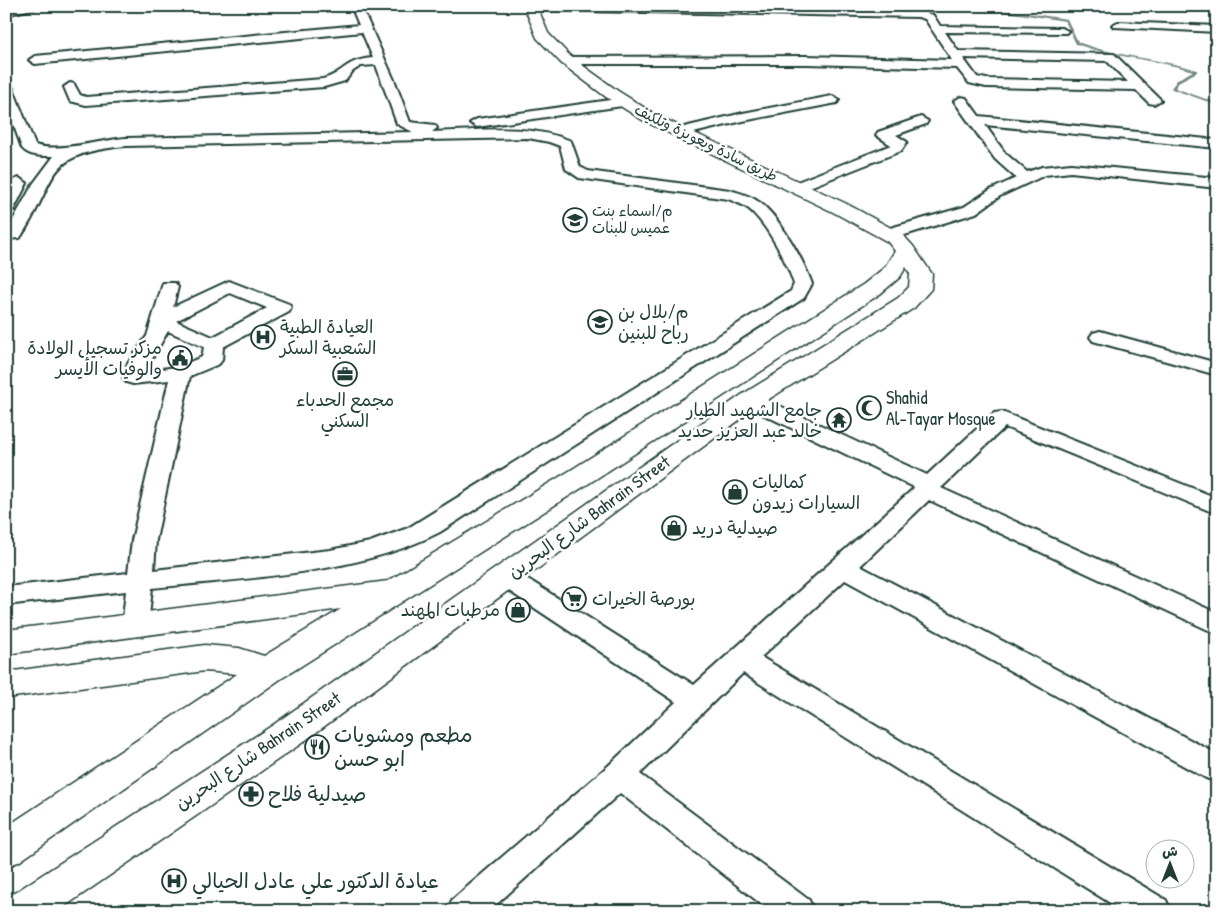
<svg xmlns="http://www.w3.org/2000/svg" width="1223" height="917" font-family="'Patrick Hand','Playpen Sans Arabic',sans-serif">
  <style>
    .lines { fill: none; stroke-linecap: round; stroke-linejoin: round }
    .stream { fill: #758883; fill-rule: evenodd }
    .minor-casing { stroke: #1f3d34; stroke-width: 4 }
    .secondary-casing { stroke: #1f3d34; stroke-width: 3 }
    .minor { fill: #fff; fill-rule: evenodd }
    .secondary { fill: #fff; fill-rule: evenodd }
    .labels { text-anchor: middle; stroke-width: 5; stroke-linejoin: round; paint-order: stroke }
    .far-street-label { font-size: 15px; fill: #1f3d34; stroke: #fff }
    .far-poi-label { font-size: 15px; fill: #1f3d34; stroke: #fff; text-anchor: start }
    .poi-label { font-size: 18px; fill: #1f3d34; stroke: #fff; text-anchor: start }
    .street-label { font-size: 18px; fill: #1f3d34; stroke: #fff }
    .near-poi-label { font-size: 21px; fill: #1f3d34; stroke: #fff; text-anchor: start }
  </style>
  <rect width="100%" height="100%" fill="#fff"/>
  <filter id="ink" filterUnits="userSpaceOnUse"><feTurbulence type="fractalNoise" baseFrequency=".02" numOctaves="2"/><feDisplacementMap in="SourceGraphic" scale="10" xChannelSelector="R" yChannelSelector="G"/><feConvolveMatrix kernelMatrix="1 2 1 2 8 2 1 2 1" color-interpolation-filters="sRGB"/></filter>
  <g filter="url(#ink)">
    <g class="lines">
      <path class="stream" d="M955,6H966L1027,13L1067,19L1078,42C1117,57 1158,58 1197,70V72L1180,81L1175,88L1217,103V105L1172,89L1171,88L1178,79L1193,71C1155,59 1114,58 1076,44L1065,21L1027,15Z"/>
      <g class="minor-casing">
        <g id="minor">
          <polygon points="20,6 44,6 6,15 6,9"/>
          <path d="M351,6H361L395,82L410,122L435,125L437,128L432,132C477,131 528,123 571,141L580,167L588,171L730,190C740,193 751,196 759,202C779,216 804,261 812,284L804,298L440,532C357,575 244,578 152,588L148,626L145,633L135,636L125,633L122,626L126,591L6,605V587L128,573L132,540L169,380L133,384L126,382L123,378L127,365L147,336L163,283H175L178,287L173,307L229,281L289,304L291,308L289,312L223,347L222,360L219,364L190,376L156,540L154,570L330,550L370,542L408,528L791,291L794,284C787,262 767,224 749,209C743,204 735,202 728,199L579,178L566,169L560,146L549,142L528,138L126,146C39,154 60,179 20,238L6,239V229H8L33,184L54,156C43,156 29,157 22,148L6,104V82L12,86L35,145C58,153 101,140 126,138L413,132L397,124L376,65L361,66L353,71L345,81L324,87L86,105L70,101L64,87L70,83L74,84L80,95L86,97L323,79C345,73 344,60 373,58L362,32L35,64L29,60L35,56L359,25ZM230,293L267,308L213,337L176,321ZM168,331L204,347L202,357L177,367L145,371Z"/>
          <path d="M665,6L918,11L933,15L940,26L1062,28L1068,31L1066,33L945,32L958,51L1114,54L1161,100L1154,104L1149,103L1136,90L986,87L969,83L957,68L807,64H566L560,60L562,57L807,56L952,60L925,19L918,17L530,10L525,7ZM963,58L1107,61L1128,82L986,79L977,77Z"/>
          <polygon points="1118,22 1217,26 1217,32 1114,27 1112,25"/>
          <polygon points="832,96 839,100 837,103 743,121 681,136 674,132 676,129 743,113"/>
          <polygon points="961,97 966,98 979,116 1217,140 1217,148 985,125 1005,153 1027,172 1042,167 1071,164 1217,178 1217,188 1071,172 1045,175 1000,196 976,213 895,238 883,238 881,234 883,230 964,207 990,190 1016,178 995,159 954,101"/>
          <polygon points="624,98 629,99 631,102 629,105 477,127 470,123 477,119"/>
          <polygon points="921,117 928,121 926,124 896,135 907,142 901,151 802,190 797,192 789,187 792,184 891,145 876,135 878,132"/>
          <polygon points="19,178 27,183 14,209 6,214 6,193 14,180"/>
          <polygon points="1100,331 1217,363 1217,375 1093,341 1090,337 1093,333"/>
          <polygon points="752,393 927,475 994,413 1002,412 1217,498 1217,514 1005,427 941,488 1217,613 1217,634 929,500 860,566 1217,754 1217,782 1206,778 845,580 761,657 1166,900 1171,911 1123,911 743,673 640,774 809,900 814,911 770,911 620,793 489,911 447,911 452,900 608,766 676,702 497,583 493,577 497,571 506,568 515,571 694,685 913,489 914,487 754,410 742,399 745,395"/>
        </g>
      </g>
      <g class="secondary-casing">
        <polygon id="secondary" points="524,6 537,6 548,33 571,57 618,91 656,115 847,204 902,234 913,246 932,274 931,289 914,308 761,404 299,745 58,911 6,911 8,897 273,725 743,394 898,298 909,287 910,274 906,267 900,277 880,294 591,482 279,680 20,861 6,867 6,827 237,674 205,671 6,698 6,672 205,645 239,648 264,656 341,609 6,654 6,630 388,581 571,470 864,284 884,268 895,251 888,242 833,212 644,121 606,97 561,63 537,38"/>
      </g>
      <use href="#minor" class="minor"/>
      <use href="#secondary" class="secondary"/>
    </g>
  </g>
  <defs>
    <g id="school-ring" transform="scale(1.25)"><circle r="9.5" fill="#fff" stroke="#1f3d34" stroke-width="1.5"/><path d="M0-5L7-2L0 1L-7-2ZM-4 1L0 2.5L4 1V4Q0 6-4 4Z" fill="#1f3d34"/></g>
    <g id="hospital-ring" transform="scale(1.25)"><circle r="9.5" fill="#fff" stroke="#1f3d34" stroke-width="1.5"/><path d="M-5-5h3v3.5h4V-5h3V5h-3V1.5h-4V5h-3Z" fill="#1f3d34"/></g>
    <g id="civic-ring" transform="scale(1.25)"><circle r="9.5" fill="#fff" stroke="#1f3d34" stroke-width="1.5"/><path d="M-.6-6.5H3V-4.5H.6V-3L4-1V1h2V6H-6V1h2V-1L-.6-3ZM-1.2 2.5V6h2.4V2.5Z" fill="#1f3d34"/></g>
    <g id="office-ring" transform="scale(1.25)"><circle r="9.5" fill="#fff" stroke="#1f3d34" stroke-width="1.5"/><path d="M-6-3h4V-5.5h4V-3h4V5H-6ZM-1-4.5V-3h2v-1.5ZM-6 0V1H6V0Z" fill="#1f3d34"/></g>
    <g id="mosque-ring" transform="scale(1.25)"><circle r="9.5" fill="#fff" stroke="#1f3d34" stroke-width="1.5"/><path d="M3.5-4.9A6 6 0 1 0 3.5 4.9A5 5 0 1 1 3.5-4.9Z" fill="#1f3d34"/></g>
    <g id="temple-ring" transform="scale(1.25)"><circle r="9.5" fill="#fff" stroke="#1f3d34" stroke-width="1.5"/><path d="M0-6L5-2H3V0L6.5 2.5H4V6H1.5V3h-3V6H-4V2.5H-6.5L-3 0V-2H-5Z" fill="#1f3d34"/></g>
    <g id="shop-ring" transform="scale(1.25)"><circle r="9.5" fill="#fff" stroke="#1f3d34" stroke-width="1.5"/><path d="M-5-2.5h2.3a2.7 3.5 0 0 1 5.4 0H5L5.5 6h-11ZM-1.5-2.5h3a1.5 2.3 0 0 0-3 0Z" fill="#1f3d34"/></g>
    <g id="supermarket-ring" transform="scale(1.25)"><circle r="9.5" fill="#fff" stroke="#1f3d34" stroke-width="1.5"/><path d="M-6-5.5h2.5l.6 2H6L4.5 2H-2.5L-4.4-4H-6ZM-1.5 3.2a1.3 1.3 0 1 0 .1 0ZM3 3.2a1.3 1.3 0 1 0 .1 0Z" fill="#1f3d34"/></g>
    <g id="restaurant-ring" transform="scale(1.25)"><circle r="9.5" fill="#fff" stroke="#1f3d34" stroke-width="1.5"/><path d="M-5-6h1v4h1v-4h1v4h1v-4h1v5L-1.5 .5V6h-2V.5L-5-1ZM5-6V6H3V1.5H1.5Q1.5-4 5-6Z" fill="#1f3d34"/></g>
    <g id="pharmacy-ring" transform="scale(1.25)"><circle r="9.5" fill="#fff" stroke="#1f3d34" stroke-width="1.5"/><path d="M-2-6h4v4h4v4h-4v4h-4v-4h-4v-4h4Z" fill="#1f3d34"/></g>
  </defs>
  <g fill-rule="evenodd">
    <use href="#school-ring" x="575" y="220"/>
    <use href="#school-ring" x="600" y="322"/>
    <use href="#hospital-ring" x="263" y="337"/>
    <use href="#civic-ring" x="180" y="358"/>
    <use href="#office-ring" x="345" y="374"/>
    <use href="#mosque-ring" x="869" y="408"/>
    <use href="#temple-ring" x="839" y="420"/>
    <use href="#shop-ring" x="735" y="492"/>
    <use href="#shop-ring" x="674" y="528"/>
    <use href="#supermarket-ring" x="574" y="599"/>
    <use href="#shop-ring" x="518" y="610"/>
    <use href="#restaurant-ring" x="317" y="747"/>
    <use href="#pharmacy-ring" x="251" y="794"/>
    <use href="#hospital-ring" x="174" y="881"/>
  </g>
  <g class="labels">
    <g class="far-street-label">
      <text transform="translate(706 143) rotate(26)" y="5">طريق سادة وبعويزة وتلكيف</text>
    </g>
    <g class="far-poi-label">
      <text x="592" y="216">م/اسماء بنت<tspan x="592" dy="17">عميس للبنات</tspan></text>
    </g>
    <g class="poi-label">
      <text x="618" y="318">م/بلال بن<tspan x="618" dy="21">رباح للبنين</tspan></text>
      <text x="280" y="333">العيادة الطبية<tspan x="280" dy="21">الشعبية السكر</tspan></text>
      <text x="162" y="354" text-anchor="end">مزكر تسجيل الولادة<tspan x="162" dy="21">والوفيات الأيسر</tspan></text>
      <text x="886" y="404">Shahid<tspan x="886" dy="21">Al-Tayar Mosque</tspan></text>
      <text x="345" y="406" text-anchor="middle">مجمع الحدباء<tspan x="345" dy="21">السكني</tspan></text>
      <text x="822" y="416" text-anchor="end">جامع الشهيد الطيار<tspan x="822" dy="21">خالد عبد العزيز حديد</tspan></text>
      <text x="752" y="488">كماليات<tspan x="752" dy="21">السيارات زيدون</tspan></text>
      <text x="692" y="534">صيدلية دريد</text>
      <text x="592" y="605">بورصة الخيرات</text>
      <text x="500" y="616" text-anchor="end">مرطبات المهند</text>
    </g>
    <g class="street-label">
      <text transform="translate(589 517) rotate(-36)" y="6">شارع البحرين Bahrain Street</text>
      <text transform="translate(258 751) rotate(-34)" y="6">شارع البحرين Bahrain Street</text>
    </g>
    <g class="near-poi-label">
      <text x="334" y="742">مطعم ومشويات<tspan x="334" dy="24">ابو حسن</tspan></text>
      <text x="268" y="801">صيدلية فلاح</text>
      <text x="192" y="888">عيادة الدكتور علي عادل الحيالي</text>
    </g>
  </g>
  <rect width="1223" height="917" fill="none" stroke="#fff" stroke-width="25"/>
  <rect x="12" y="12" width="1198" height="892" fill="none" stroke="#1f3d34" stroke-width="2" filter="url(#ink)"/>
  <g transform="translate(1170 864)"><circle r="24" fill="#ffffff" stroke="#a5b1ae"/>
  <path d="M0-4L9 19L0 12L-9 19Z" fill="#1f3d34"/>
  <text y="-8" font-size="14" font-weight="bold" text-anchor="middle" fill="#1f3d34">ش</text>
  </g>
</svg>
